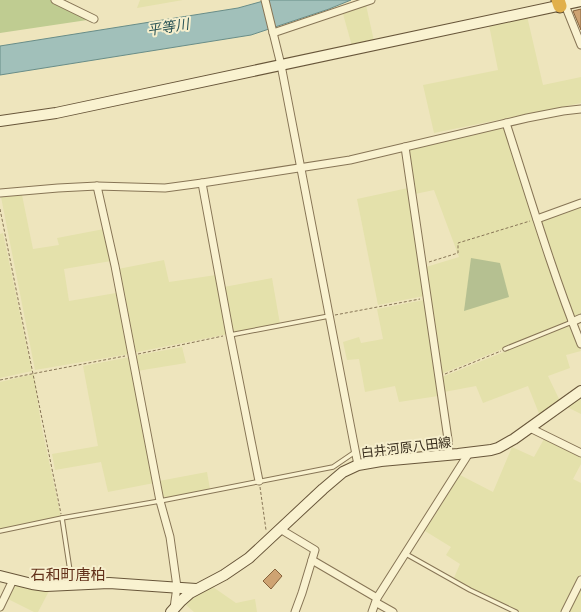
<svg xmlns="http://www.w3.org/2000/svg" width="581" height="612" font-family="Spectral,'Noto Sans JP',serif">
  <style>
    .farmland { fill: #e4e1ab }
    .green { fill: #bfcc91 }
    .cemetery { fill: #b5c091 }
    .water { fill: #a1c0ba; stroke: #698d88 }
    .building { fill: #cea372; stroke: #86623c }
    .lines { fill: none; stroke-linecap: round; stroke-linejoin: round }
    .lane-casing { stroke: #877556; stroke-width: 5.5 }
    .street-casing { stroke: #877556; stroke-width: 9 }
    .secondary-casing { stroke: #68563a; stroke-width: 12 }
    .highway-casing { stroke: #54432b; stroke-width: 15 }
    .path { stroke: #877556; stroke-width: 1; stroke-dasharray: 3 2; stroke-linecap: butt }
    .lane { stroke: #f9f2d0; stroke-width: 3.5 }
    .street { stroke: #f9f2d0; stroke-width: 7 }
    .secondary { stroke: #f9f2d0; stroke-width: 10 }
    .highway { stroke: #e1b04a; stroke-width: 13 }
    .labels { text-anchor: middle; stroke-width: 4; stroke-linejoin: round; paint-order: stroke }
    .street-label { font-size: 13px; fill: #362b1b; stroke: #f6efcd }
    .water-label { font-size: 14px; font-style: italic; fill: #2a5456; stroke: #f6efcd }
    .quarter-label { font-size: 15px; fill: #63311a; stroke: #f6efcd }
  </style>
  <rect width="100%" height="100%" fill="#eee5bd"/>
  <g class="farmland">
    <polygon points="140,0 183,0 137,8"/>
    <polygon points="366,5 374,41 352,46 343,14"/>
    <polygon points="527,16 543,85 581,77 581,103 434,133 423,85 498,70 489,25"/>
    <polygon points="504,128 570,321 441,374 426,267 459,257 434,190 415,194 409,149"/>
    <polygon points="408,188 424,296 378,305 357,199"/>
    <polygon points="22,195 33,249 59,245 57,238 104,229 111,261 64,269 69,301 116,293 129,354 35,370 1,197"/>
    <polygon points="581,207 581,317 574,320 540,220"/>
    <polygon points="3,233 32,371 0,378 0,234"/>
    <polygon points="164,260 169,282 216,275 228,334 132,353 118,269"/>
    <polygon points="272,278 280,324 232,333 224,287"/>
    <polygon points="424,300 438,396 399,402 395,386 365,392 359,359 347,360 343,342 359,337 361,343 383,339 377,309"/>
    <polygon points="570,325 581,351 566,355 570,368 548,376 560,401 540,416 528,386 483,403 476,386 444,392 442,377"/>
    <polygon points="182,347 186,363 137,371 134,356"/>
    <polygon points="130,357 154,483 108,492 101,462 55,470 52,454 98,446 83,366"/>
    <polygon points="34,374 41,424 61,517 0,530 0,382"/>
    <polygon points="581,396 581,414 567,407"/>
    <polygon points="544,439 581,456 581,464 573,479 581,483 581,573 562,612 510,612 511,610 453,580 460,564 446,555 451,547 425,531 460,475 493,492 512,447 534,457"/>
    <polygon points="207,472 210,489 162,498 159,481"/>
    <polygon points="15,584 49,591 38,612 34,612 8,599"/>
    <polygon points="581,586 581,612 569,612 573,604"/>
    <polygon points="213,587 236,603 255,599 257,612 194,612 186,605 198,593"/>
  </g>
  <polygon class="green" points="0,0 55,0 94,19 0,33"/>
  <polygon class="cemetery" points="471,258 500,263 509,297 464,311"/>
  <polygon class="water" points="267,0 351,0 329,9 251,35 0,75 0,46 238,8"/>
  <g class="building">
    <polygon points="581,9 581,30 573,11"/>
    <polygon points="275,569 282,576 271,589 263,581"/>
  </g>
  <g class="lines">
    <g class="lane-casing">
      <g id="lane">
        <polyline points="230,335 329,316"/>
        <polyline points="505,349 572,322"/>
        <polyline points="62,518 72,584"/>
        <polyline points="0,531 62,518 160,501 333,467 355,452"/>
        <polyline points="406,554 470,590 516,612"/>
      </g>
    </g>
    <g class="street-casing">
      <g id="street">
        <polyline points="55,0 94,19"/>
        <polyline points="265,0 281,65 358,465"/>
        <polyline points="565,5 581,45"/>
        <polyline points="273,33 371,0"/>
        <path d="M506,123C530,197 552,272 581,344"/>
        <polyline points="405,147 448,439 449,455"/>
        <polyline points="202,183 230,335 259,481"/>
        <polyline points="97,186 115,266 160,501 170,537 177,587 174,608"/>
        <polyline points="0,193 58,188 97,186 165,188 202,183 350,160 527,118 563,111 581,109"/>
        <polyline points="537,219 581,203"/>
        <polyline points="572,322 581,318"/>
        <polyline points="530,428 581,453"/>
        <polyline points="280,529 315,550 302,593 295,612"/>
        <polyline points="312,560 377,598"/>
        <polyline points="377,603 393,612"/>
        <polyline points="0,607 13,580"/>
        <polyline points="372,612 377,598 469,453"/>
        <polyline points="565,612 581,580"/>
      </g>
    </g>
    <g class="secondary-casing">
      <g id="secondary">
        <polyline points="0,121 56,113 581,1"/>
        <polyline points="0,576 32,584 46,586 109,583 196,589"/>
        <polyline points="171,612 181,601 190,593 224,575 249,558 323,489 343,472 358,465 381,461 458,454 491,450 498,448 514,439 581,391"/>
      </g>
    </g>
    <g class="highway-casing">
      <polyline id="highway" points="558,0 560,6"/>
    </g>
    <g class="path">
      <polyline points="0,209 61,514"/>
      <polyline points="429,262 458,253 458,243 530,221"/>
      <polyline points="335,315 420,299"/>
      <polyline points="138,354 223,336"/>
      <polyline points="445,374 501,351"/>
      <polyline points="0,380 125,356"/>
      <polyline points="260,487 266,530"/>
    </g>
    <use href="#lane" class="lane"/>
    <use href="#street" class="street"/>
    <use href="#secondary" class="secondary"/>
    <use href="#highway" class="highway"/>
  </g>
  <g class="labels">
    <g class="street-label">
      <text transform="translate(406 447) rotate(-7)" y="5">白井河原八田線</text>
    </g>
    <g class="water-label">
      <text transform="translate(168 27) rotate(-9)" y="5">平等川</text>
    </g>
    <g class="quarter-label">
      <text x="68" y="580">石和町唐柏</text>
    </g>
  </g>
</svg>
